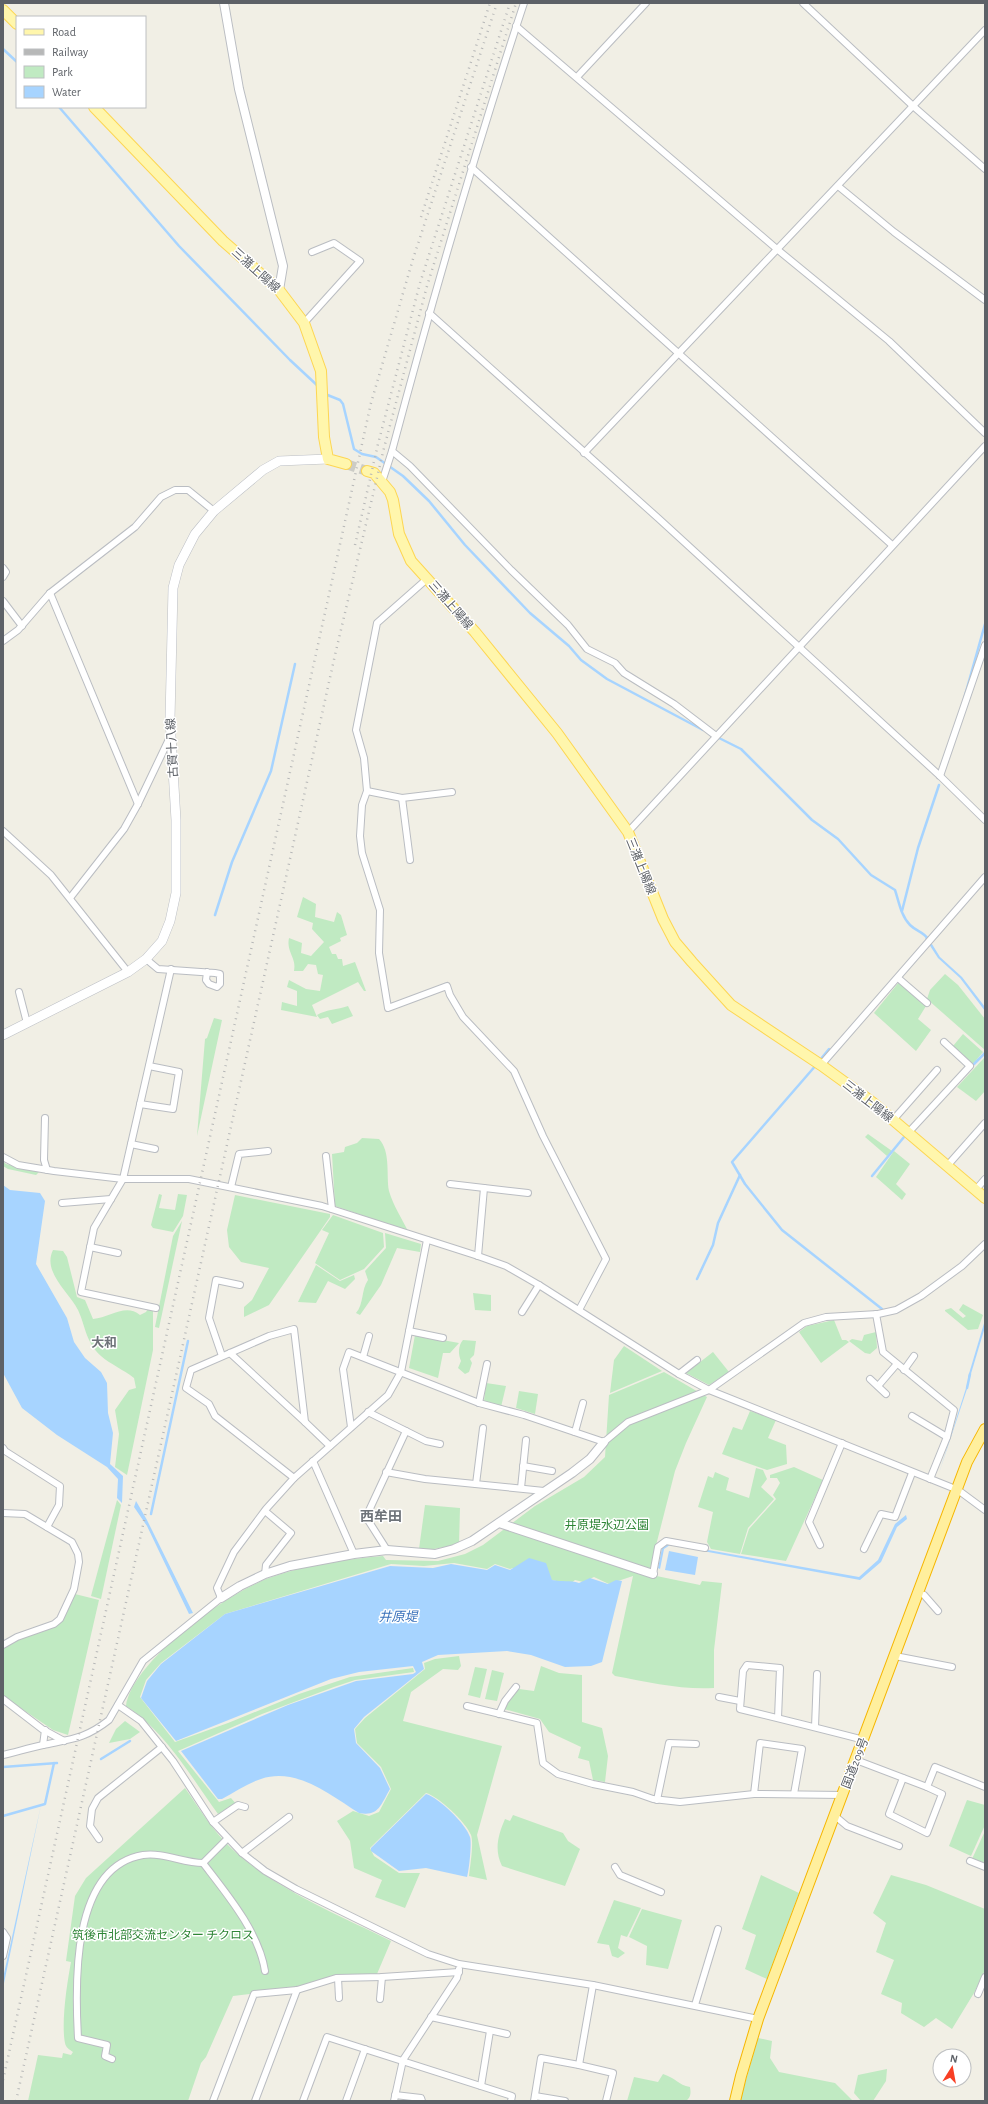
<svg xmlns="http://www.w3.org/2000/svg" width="988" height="2104" font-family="'Alegreya Sans','Noto Sans JP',sans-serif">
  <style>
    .green { fill: #c0eac2 }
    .water { fill: #a7d4ff }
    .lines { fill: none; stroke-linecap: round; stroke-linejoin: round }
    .stream { stroke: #a7d4ff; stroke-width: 2.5 }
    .primary-tunnel { stroke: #ccccc6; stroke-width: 10; stroke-dasharray: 10 5; stroke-linecap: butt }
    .minor-casing { stroke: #babdc2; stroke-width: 8 }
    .tertiary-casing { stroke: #babdc2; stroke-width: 10 }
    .secondary-casing { stroke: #bbbec4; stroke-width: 10 }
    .primary-casing { stroke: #fdd652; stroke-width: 12 }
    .trunk-casing { stroke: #f6b600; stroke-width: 12 }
    .minor { stroke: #fff; stroke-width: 6 }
    .tertiary { stroke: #fff; stroke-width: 8 }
    .secondary { stroke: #fff; stroke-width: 9 }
    .primary { stroke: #fff6ac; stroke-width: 10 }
    .trunk { stroke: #ffef9d; stroke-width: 10 }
    .rail { stroke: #b7b8b8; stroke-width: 2.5; stroke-dasharray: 1 5; stroke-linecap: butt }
    .labels { text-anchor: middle; stroke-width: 3; stroke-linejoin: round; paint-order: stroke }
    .street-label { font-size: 12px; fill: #5d6167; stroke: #fff }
    .park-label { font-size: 12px; fill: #2e8536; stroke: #fff }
    .neighbourhood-label { font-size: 13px; font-weight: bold; fill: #6e7379; stroke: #fff }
    .water-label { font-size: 13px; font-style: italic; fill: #3a72bb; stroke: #fff }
    .quarter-label { font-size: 14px; font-weight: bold; fill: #6e7379; stroke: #fff }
  </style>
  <rect width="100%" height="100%" fill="#f1efe5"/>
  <g class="green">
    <path d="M303,897L316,904L315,917L334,922L337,912L341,915L347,935L340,938L341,941L329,947L332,954H336L338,959H342L343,966L355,962L366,991H364L358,982L312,1005L317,1017L281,1010L282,1002L297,1006V991L287,987L289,980L306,989L320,991L323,975L318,974L316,965L308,964L303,971H294C297,958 286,952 289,938L302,943L301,953L311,956L324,942L312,929L313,923L297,917Z"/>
    <polygon points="945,974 958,985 985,1019 985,1050 927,999 930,990"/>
    <polygon points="899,982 926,1006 918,1019 931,1030 916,1051 874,1013"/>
    <path d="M348,1006L353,1016L332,1024L328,1017L320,1019L317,1015C327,1009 337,1010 348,1006Z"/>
    <polygon points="214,1018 222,1020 197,1136 205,1039 207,1038"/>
    <polygon points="963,1034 983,1052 973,1064 953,1046"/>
    <polygon points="985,1057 985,1091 976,1101 957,1087"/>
    <polygon points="868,1134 892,1151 887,1156 865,1137"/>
    <path d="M362,1138L379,1139C391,1152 386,1175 389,1191C393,1205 402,1219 408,1231L335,1206L332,1154L344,1152L345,1147L357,1143Z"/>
    <polygon points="894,1151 910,1164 896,1184 906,1194 902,1200 876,1177"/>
    <polygon points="3,1161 6,1164 39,1172 36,1175 8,1169 3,1166"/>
    <polygon points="159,1194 162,1195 159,1208 175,1210 178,1194 187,1195 183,1216 173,1232 153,1228 151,1225"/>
    <polygon points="235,1195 330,1214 330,1217 269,1305 244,1317 244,1307 252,1300 269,1268 241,1262 229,1247 227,1230"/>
    <polygon points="333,1215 383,1233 384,1247 364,1269 340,1280 315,1263 329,1233 322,1230"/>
    <polygon points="182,1221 159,1328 155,1327 173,1236"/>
    <path d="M385,1233L421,1244L420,1252L397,1248L381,1285L360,1315L356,1313C364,1304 361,1290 368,1280L365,1271L386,1248Z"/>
    <path d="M53,1250L63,1251L67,1257L77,1297L85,1300L93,1319C110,1318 125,1303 140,1315L146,1312L148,1309L153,1310V1350L127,1475L115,1467L119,1434L115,1410L129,1390L136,1388L134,1378C124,1370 110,1364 101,1356C85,1341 86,1327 78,1310C69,1292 42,1272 53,1250Z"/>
    <polygon points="316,1265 340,1281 354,1275 355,1279 345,1289 328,1281 316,1303 298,1302"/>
    <polygon points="473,1293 491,1295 491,1311 475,1310"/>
    <polygon points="963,1304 983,1315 978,1329 968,1330 945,1311 945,1310 951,1308 963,1318 966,1316 959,1310"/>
    <polygon points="834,1320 842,1340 846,1340 849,1342 821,1363 799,1332 807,1326"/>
    <polygon points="876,1332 877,1348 870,1354 865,1353 849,1341 852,1339 862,1341 864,1335"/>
    <polygon points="415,1335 459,1343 450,1353 443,1353 438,1378 409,1368"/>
    <path d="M463,1340L476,1341L474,1355L470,1359L472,1363L469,1372L465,1374L458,1368L461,1361C458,1354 458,1346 463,1340Z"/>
    <polygon points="624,1346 662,1371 610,1393 614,1360"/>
    <polygon points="713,1352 729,1372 709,1385 686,1373"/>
    <path d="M664,1372L707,1397L686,1443L675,1471L650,1569L642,1573L700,1585L702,1581L722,1583L714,1650V1688C681,1690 648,1682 615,1676L612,1673L633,1576L609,1584L594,1577L583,1582L575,1580L570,1584L552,1580L540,1585L519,1578L513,1568L510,1569L495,1564L487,1569L454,1563L424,1566L391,1564L225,1614L161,1663L146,1680L140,1697L175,1742L228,1723L299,1694L350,1677L413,1668L414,1672L355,1680L334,1687L262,1714L178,1751L219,1802L231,1798L237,1805L218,1814C191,1777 166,1732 126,1706C133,1660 228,1593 269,1578C304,1565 346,1559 383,1556L386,1560L438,1561L465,1554L483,1545L535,1506L584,1477L605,1457L609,1395Z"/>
    <polygon points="486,1383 506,1386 501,1407 484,1401"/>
    <polygon points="519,1391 538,1394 535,1414 516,1408"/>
    <polygon points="750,1411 776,1420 768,1438 786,1445 787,1464 767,1470 722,1454 733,1427 742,1430"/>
    <polygon points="794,1467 823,1480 786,1561 741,1554 749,1529 776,1499 773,1495 780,1483 777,1478 770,1478 770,1475"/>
    <polygon points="756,1468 763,1470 767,1479 761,1487 774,1499 748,1528 740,1554 711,1549 707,1542 713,1512 698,1507 708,1476 713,1478 715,1472 729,1478 726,1490 749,1498"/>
    <polygon points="117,1500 121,1505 101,1599 91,1596"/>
    <polygon points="425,1505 460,1508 459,1544 434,1549 419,1549"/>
    <polygon points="75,1594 99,1600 68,1735 53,1730 3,1696 3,1648 8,1643 58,1624"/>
    <path d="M459,1656L461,1666L458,1670L443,1669L411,1692L403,1721L502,1746L477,1835L487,1880L469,1876C470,1866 474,1843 471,1835C466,1822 438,1796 426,1793L370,1848L374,1856L399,1873H420L405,1908L375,1897L382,1880L354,1868L350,1841L337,1821L353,1811L369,1816L379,1812L391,1789L381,1767L357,1743L355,1729L365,1718L425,1669L424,1663L435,1659Z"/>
    <polygon points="541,1666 559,1673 582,1675 582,1722 602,1728 608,1756 605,1782 593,1780 589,1761 578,1758 581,1747 549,1732 540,1719 504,1709 506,1701 519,1689 534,1691"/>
    <polygon points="475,1667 487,1669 480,1698 468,1695"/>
    <polygon points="492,1670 504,1673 497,1701 485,1699"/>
    <polygon points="125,1721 140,1732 130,1739 109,1743 116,1729"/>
    <path d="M185,1788C199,1808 213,1831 231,1848C276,1890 337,1914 391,1941L377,1974L336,1976L297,1988L233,1996L206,2057L201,2063L188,2101H28L38,2055L62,2058L63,2053L71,2055L73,2052C69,2049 66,2048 65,2043C61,2023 67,1983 71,1962L66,1961L75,1896L86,1878Z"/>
    <polygon points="967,1800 985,1805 985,1825 971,1856 949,1846"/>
    <path d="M513,1815L563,1833L568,1841L580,1849L565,1886L502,1866C494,1850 498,1835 505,1819L510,1821Z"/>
    <polygon points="985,1831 985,1863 972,1859"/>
    <polygon points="761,1875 799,1893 767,1979 745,1969 756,1935 742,1929"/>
    <polygon points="891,1875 926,1885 985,1909 985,1970 974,1993 952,2029 936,2018 924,2027 901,2013 902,2003 881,1994 894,1960 876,1952 886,1923 873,1913"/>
    <polygon points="614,1900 641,1908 627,1937 621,1935 618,1948 625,1953 618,1958 612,1956 609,1945 597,1943"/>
    <polygon points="642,1909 682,1920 668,1969 646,1965 647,1946 629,1937"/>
    <polygon points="758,2038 772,2041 770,2058 779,2072 835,2083 853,2101 740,2101"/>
    <polygon points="887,2069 886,2081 873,2101 861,2101 854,2093 858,2075"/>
    <path d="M663,2074C676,2078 678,2085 690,2087C691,2093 691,2097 686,2101H627L634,2077L658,2082Z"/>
  </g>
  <g class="water">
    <polygon points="927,936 940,957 962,977 985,1007 985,1011 960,978 938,958 925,938"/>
    <polygon points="3,1185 10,1190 40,1193 45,1201 36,1264 67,1318 74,1342 85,1358 101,1372 107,1383 108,1413 113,1433 110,1464 123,1476 122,1503 117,1498 118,1479 107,1467 57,1435 22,1408 3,1373"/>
    <polygon points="985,1320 985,1327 970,1377 968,1377"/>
    <polygon points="967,1385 968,1386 939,1473"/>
    <polygon points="136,1501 147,1520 193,1613 189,1614 147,1526 134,1507"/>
    <polygon points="906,1515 907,1519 897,1527 881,1562 860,1580 670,1545 664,1549 660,1569 658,1568 662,1548 669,1543 859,1577 878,1560 895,1524"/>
    <polygon points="669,1551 698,1557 695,1575 665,1570"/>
    <path d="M529,1558L546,1563L552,1580C562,1582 570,1580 579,1583L590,1578L608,1584L616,1580L622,1581L602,1662L591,1666L565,1667L531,1655L507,1651L438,1655L422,1662L424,1669L364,1717L354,1729L356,1743L380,1768L390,1789C381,1804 379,1817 359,1813C330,1795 297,1767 261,1779C248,1783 235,1792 222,1799H218L181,1751L288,1705L356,1681L413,1674L416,1672L413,1666L359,1672L331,1679L176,1741L141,1698L147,1681L161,1664L225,1614L390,1566L433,1568L451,1564L487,1570L495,1565L510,1570Z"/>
    <path d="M426,1794C438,1797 466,1824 470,1837C472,1843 469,1871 467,1877L426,1868L399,1871L371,1851V1848Z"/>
    <polygon points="41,1805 3,1988 3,1978"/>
  </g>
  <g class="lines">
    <g class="stream">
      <polyline points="3,49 17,62"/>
      <polyline points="59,107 179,246 290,360 319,387"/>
      <polyline points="325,394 340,400 343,404 354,449 362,454 376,457 403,476 429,501 465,545 530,613 569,646 581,660 607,679 703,730"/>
      <polyline points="964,699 985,624"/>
      <path d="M717,737L741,749L812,820L838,839L871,875L895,890C899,902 901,916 910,925C916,931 924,932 928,939"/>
      <polyline points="902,911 918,848 939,785"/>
      <polyline points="215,915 232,862 271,771 295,664"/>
      <polyline points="820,1060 829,1049"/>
      <polyline points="817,1064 732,1162 745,1184 782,1230 882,1309"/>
      <polyline points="974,1064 985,1053"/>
      <polyline points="872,1176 904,1137"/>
      <polyline points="697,1279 713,1245 718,1223 740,1175"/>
      <polyline points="967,1388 970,1374"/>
      <polyline points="151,1514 188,1341"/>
      <polyline points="101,1759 130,1741"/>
      <polyline points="3,1767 57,1763"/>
      <polyline points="3,1816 45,1804 54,1763"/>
    </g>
    <polyline class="primary-tunnel" points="346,464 367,471"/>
    <g class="minor-casing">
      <g id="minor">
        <path d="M524,3C475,151 432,301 392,451L410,466L511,570L568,625L587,649L615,663L624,673L674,704L716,736"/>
        <polyline points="803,3 913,106 985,169"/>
        <polyline points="516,26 778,250 889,341 985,433"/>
        <polyline points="577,77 646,3"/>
        <polyline points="471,167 892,545"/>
        <polyline points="838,186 894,232 985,300"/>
        <polyline points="429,313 658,518 940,776 985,820"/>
        <polyline points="304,323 360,261 334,243 312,252"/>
        <polyline points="584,453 985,30"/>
        <polyline points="382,482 392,451"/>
        <polyline points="3,568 6,572 3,577"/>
        <polyline points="428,578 377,623 356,730 364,758 367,791 362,805 360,836 362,853 380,910 379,953 388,1008 447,986 450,995 463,1017 514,1071 543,1136 606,1259 579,1310"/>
        <polyline points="50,593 138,804"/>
        <polyline points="3,601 22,626"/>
        <polyline points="3,641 18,630 50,593 135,527 161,497 175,490 188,490 214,511"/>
        <polyline points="940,776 985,645"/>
        <polyline points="367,791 402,798 452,792"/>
        <polyline points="402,798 410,860"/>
        <polyline points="3,831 51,875 128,972"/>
        <polyline points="628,832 985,446"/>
        <polyline points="70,898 124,829 138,804 170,737"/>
        <polyline points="146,959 158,969 215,973 220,974 220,984 217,987 209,984 206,980 207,972"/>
        <polyline points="898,978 927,1003"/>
        <polyline points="19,992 27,1023"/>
        <polyline points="821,1065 985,877"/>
        <polyline points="140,1104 173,1109 179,1072 149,1066"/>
        <polyline points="45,1118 44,1160 47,1170"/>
        <polyline points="893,1120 937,1070"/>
        <polyline points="908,1133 970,1066 944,1042"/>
        <polyline points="131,1144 155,1149"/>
        <polyline points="326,1156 332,1209"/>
        <polyline points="3,1157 18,1165 54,1171 123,1179 189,1179 322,1206 478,1256 506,1266 539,1285 679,1374 709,1390 958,1490 985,1510"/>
        <polyline points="947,1166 985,1123"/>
        <polyline points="450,1184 528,1193"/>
        <polyline points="979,1186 985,1179"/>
        <polyline points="231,1187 239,1154 268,1151"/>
        <polyline points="62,1203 111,1199"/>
        <polyline points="90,1247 118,1253"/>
        <polyline points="478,1256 484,1188"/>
        <polyline points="156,1308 81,1292 94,1228 123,1179 171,969"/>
        <polyline points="522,1312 539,1285"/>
        <polyline points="876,1314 883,1352 954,1410 947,1437 930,1479"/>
        <polyline points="409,1331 443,1338"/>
        <polyline points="230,1353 305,1422"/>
        <polyline points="222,1356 209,1318 216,1280 240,1285"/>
        <polyline points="363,1357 369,1336"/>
        <polyline points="904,1370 914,1356"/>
        <polyline points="679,1374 697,1360"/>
        <polyline points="870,1379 886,1394"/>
        <polyline points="878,1386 896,1365"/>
        <polyline points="479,1403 487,1364"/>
        <polyline points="368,1412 426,1441 440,1444"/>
        <polyline points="912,1416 947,1437"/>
        <polyline points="351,1427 343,1369 349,1352 479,1403 524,1415 604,1442 628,1422 709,1390 804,1323 826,1317 878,1314 896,1310 921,1296 962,1266 985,1244"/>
        <polyline points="575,1432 583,1403"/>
        <polyline points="3,1448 5,1451 60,1486 59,1505 47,1527"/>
        <polyline points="313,1461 354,1554"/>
        <polyline points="523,1466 552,1471"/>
        <polyline points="386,1472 425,1479 544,1491"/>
        <polyline points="294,1478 215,1416 209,1404 186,1388 191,1370 269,1336 294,1329 305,1422 330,1446"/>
        <polyline points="476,1484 483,1428"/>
        <polyline points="521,1488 526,1440"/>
        <polyline points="265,1511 291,1533 266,1565 265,1574"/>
        <polyline points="3,1513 25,1514 72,1542 78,1554 79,1562 74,1589 60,1619 54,1624 17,1637 3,1645"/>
        <polyline points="820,1545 809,1522 842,1443"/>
        <polyline points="864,1549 881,1514 895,1517 912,1473"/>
        <polyline points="387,1550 366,1517 406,1431"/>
        <polyline points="653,1574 658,1547 666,1541 705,1548"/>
        <polyline points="924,1595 938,1611"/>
        <polyline points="895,1656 952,1667"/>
        <polyline points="719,1697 740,1701"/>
        <polyline points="3,1699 42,1729 64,1741"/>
        <polyline points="118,1705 141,1721 173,1761 213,1822 242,1853 265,1871 296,1889 381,1931 428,1954 459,1964 593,1985 758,2019"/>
        <polyline points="467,1706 537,1723 543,1763 558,1774 593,1784 633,1792 653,1799 680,1802 754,1794 843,1795"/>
        <polyline points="499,1714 505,1701 516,1687"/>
        <path d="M778,1718L780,1668L747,1665L743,1671L740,1709C781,1719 822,1729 864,1740"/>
        <polyline points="815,1727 817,1674"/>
        <polyline points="43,1745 45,1730"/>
        <path d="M3,1755C16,1752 29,1748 43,1745C71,1739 85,1739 109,1720L143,1661L221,1598L217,1588L234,1552L266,1509L294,1478L388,1395L401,1372L427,1240"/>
        <polyline points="856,1760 927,1787 935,1767 985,1787"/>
        <polyline points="903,1778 889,1814 927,1833 942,1794 927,1787"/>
        <polyline points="754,1794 760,1743 802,1749 794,1794"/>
        <polyline points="657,1800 669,1743 696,1744"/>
        <polyline points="835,1816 847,1826 899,1846"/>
        <polyline points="213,1822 238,1805 245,1807"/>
        <polyline points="99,1839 90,1826 92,1809 98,1798 162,1747"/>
        <path d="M227,1839L203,1863C226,1893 259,1932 265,1971"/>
        <polyline points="242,1853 289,1817"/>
        <polyline points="970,1861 985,1867"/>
        <polyline points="615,1867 620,1875 661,1892"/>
        <polyline points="3,1932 7,1938 3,1956"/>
        <polyline points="338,1978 339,1998"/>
        <polyline points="978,1994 985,1977"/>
        <polyline points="380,1999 382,1977"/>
        <polyline points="695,2005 718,1929"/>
        <polyline points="431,2017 507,2034"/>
        <path d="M112,2059L105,2056L107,2045L78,2038C75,1984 71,1867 143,1855C163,1852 183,1863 203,1863"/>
        <polyline points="579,2065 613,2073 606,2101"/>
        <polyline points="481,2086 490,2031"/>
        <polyline points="395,2095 421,2098 422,2101"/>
        <polyline points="535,2096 565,2101"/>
        <polyline points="213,2101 254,1994 297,1990 336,1978 382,1977 459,1972"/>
        <polyline points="255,2101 297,1990"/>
        <polyline points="303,2101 327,2037 512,2096 511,2101"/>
        <polyline points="346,2101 365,2049"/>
        <polyline points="394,2101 403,2060 457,1978 459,1969"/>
        <polyline points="534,2101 541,2058 579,2065 593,1985"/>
      </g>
    </g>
    <g class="tertiary-casing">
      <g id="tertiary">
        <polyline points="224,3 239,89 283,266 279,290"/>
        <polyline points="499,1523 653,1574"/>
        <polyline points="221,1598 240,1586 265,1574 290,1566 354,1554 387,1550 435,1554 454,1549 472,1541 572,1473 590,1459 604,1442"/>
      </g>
    </g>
    <g class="secondary-casing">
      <polyline id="secondary" points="3,1035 128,972 146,959 162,941 170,921 176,893 176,820 170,719 173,588 179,565 195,534 214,511 263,470 279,461 328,459"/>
    </g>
    <g class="primary-casing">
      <g id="primary">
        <polyline points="3,10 17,24"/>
        <polyline points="94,107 223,241 279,290 304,323 321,371 324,437 328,459 346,464"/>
        <polyline points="367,471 374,473 390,492 393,500 399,534 411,561 475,632 557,733 628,832 663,919 675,942 692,962 731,1005 821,1065 872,1102 985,1198"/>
      </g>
    </g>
    <g class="trunk-casing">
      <polyline id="trunk" points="735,2101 741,2076 758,2019 967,1462 985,1429"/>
    </g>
    <use href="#minor" class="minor"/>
    <use href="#tertiary" class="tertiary"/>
    <use href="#secondary" class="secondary"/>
    <use href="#primary" class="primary"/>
    <use href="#trunk" class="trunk"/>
    <g class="rail">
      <polyline points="421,217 490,3"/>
      <polyline points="355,545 378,444 420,283 510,3"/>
      <polyline points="3,2080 371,403 413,259 497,3"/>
      <polyline points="16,2101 335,655 384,448 427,286 516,3"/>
    </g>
  </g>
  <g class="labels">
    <g class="street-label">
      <text transform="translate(256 270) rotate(42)" y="4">三潴上陽線</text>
      <text transform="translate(451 605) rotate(49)" y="4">三潴上陽線</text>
      <text transform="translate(172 748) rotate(-93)" y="4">古賀十八線</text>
      <text transform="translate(641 866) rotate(68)" y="4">三潴上陽線</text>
      <text transform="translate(868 1101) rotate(38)" y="4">三潴上陽線</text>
      <text transform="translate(855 1763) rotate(-69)" y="4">国道209号</text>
    </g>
    <g class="park-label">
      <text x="607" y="1529">井原堤水辺公園</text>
      <text x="163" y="1939">筑後市北部交流センター チクロス</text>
    </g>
    <g class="neighbourhood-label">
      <text x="104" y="1347">大和</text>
    </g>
    <g class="water-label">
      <text x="398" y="1621">井原堤</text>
    </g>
    <g class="quarter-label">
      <text x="381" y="1521">西牟田</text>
    </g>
  </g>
  <rect width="988" height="2104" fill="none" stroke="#5d6167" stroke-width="8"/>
  <rect x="16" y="16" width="130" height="92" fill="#ffffff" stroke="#bec0c2"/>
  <rect x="24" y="29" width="20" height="6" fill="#fff6ac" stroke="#bec0c2"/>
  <text x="52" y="36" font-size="12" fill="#5d6167">Road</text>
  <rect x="24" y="49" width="20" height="6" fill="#b7b8b8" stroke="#bec0c2"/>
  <text x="52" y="56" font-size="12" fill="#5d6167">Railway</text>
  <rect x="24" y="66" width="20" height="12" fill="#c0eac2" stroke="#bec0c2"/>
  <text x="52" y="76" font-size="12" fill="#5d6167">Park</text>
  <rect x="24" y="86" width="20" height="12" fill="#a7d4ff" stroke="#bec0c2"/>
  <text x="52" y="96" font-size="12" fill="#5d6167">Water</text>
  <g transform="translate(952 2068) rotate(11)"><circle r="19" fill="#ffffff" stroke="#bec0c2"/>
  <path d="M0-3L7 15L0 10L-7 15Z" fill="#f83f24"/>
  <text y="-6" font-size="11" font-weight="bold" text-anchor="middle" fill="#5d6167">N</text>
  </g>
</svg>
